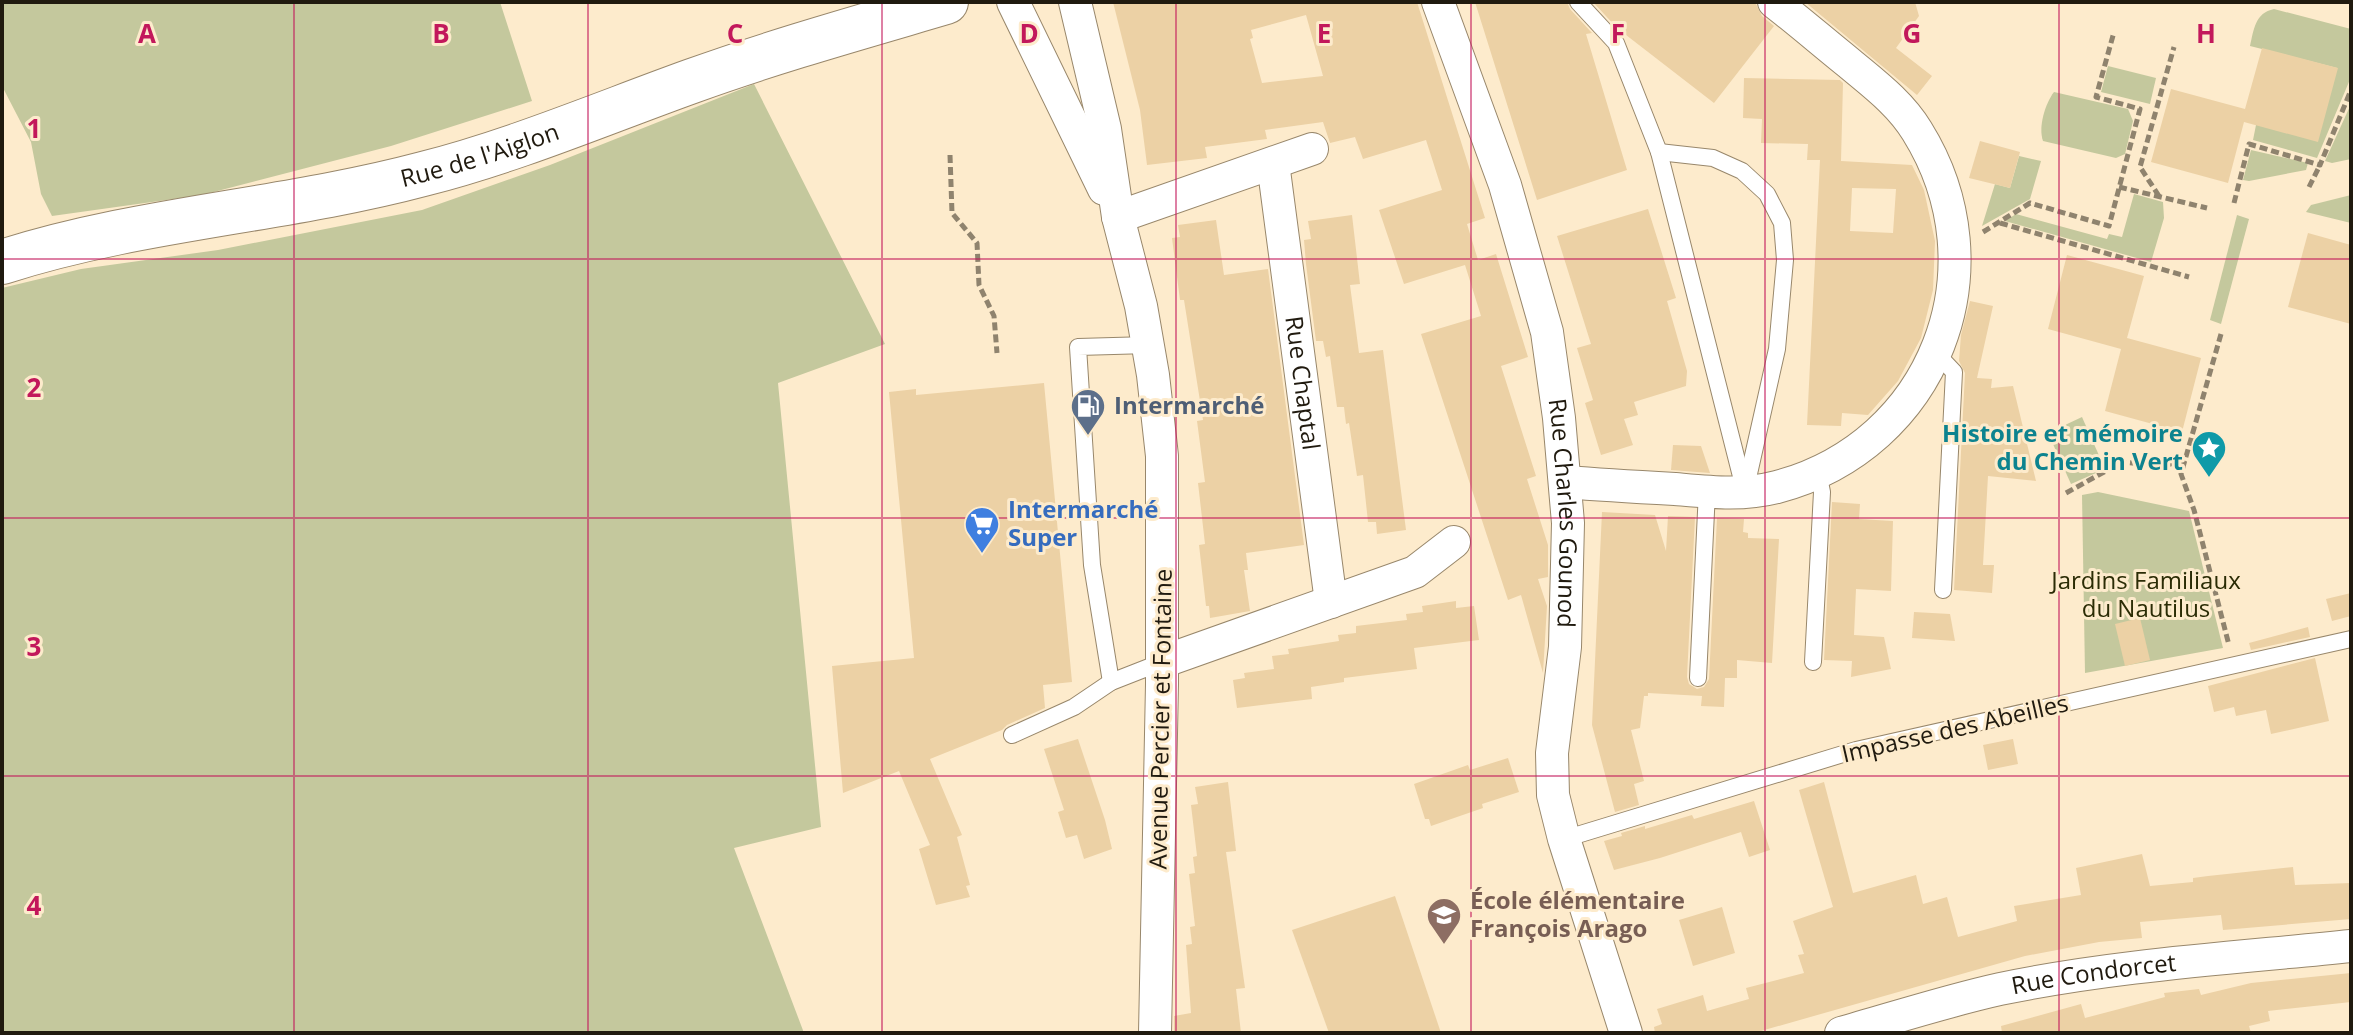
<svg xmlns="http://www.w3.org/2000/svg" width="2353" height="1035" font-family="'Open Sans',sans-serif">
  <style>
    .green { fill: #c4c89d }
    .building { fill: #ecd1a5; fill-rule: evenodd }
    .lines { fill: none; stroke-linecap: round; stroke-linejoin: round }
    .lane-casing { stroke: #98876b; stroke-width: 18 }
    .street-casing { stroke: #98876b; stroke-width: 34 }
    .secondary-casing { stroke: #98876b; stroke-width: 46 }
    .path { stroke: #8f836e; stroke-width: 5; stroke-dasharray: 8 4; stroke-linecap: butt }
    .lane { stroke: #fff; stroke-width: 16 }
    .street { stroke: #fff; stroke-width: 32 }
    .secondary { stroke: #fff; stroke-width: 44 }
    .grid { fill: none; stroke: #c2185b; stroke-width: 2; stroke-opacity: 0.55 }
    .labels { text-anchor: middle; stroke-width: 6; stroke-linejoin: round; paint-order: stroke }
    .street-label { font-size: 24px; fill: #201a0f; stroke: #fdebcc }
    .service-label { font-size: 24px; font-weight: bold; fill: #4e5e75; stroke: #fdebcc; text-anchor: start }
    .culture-label { font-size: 24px; font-weight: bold; fill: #0d838f; stroke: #fdebcc; text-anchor: end }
    .shop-label { font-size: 24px; font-weight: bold; fill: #366cbe; stroke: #fdebcc; text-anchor: start }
    .park-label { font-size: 24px; fill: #2b2c05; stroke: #fdebcc }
    .education-label { font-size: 24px; font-weight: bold; fill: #785e54; stroke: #fdebcc; text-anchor: start }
    .grid-label { font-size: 26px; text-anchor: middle; font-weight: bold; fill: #c2185b; stroke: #fdebcc; stroke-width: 6; stroke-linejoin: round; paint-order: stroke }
  </style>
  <rect width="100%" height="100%" fill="#fdebcc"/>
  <g class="green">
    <polygon points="2,2 500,2 532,101 391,146 202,195 52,216 41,194 31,142 2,86"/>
    <path d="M2274,9L2351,29V77L2317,158L2253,140L2256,125L2337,68L2250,46C2254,29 2255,13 2274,9Z"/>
    <polygon points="2108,66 2156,78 2150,104 2101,92"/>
    <polygon points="754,84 885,344 778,383 821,827 734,848 804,1033 2,1033 2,288 81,269 218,250 422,210 550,165"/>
    <path d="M2054,92L2128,109L2133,121L2125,154L2116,158L2043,141C2038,127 2045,104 2054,92Z"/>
    <polygon points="2351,104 2351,159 2332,163 2325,161"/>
    <polygon points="2251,150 2308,163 2306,170 2249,181 2243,180"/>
    <polygon points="2019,156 2041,161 2030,199 1982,226 1995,184 2010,188"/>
    <polygon points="2134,194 2163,202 2164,218 2151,262 2005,221 2016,214 2107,239 2109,234 2122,237"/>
    <polygon points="2351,195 2351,223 2306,212 2311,205"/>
    <polygon points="2237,215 2249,219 2221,324 2210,320"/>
    <polygon points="2082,417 2105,469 2071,484 2048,433"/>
    <polygon points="2098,492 2189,511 2223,648 2085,673 2082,495"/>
  </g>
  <g class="building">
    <path d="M1113,2H1417L1485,218L1467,224L1478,260L1496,254L1528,357L1501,366L1536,476L1527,479L1548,545V577L1538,579L1547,606L1543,673L1521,595L1508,600L1421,334L1481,316L1465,265L1404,284L1379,210L1442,190L1426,140L1363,159L1355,137L1330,143L1323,122L1265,130L1267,139L1205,147L1207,158L1147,165L1140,110ZM1306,15L1323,76L1262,83L1250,39L1253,38L1251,30Z"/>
    <polygon points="1475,2 1567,2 1570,9 1592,33 1586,34 1627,170 1537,200"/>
    <polygon points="1593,2 1755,2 1762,16 1774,26 1714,103 1617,28"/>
    <polygon points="1805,2 1915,2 1919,16 1896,48 1932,76 1917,95"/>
    <polygon points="2262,48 2338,68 2318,142 2244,122 2228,183 2151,162 2171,89 2245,109"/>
    <path d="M1744,78L1840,80L1843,83L1841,161L1912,165L1924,190L1935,241L1933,290L1921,338L1898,381L1868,415L1842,413L1841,426L1807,425L1820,160H1807L1808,144L1761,143L1762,119L1743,118ZM1852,188L1896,189L1893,233L1850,231Z"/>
    <polygon points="1980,141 2020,152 2010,188 1969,178"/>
    <polygon points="1648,209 1676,298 1667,301 1687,371 1686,386 1634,402 1638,415 1624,419 1633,445 1601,455 1585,403 1593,400 1577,348 1591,344 1557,236"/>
    <polygon points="1352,215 1360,284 1350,285 1359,353 1383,350 1406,530 1377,534 1376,522 1368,522 1363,475 1357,476 1349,423 1346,424 1344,407 1337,407 1330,356 1326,357 1323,341 1316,341 1306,264 1304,240 1311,239 1308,221"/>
    <polygon points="1216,220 1224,275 1268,269 1304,545 1246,553 1248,570 1244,570 1250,611 1210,618 1209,606 1206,606 1199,545 1205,544 1198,483 1205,482 1197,421 1203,420 1184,300 1180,300 1172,238 1180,237 1178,225"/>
    <polygon points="2308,233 2351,245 2351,324 2288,307"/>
    <polygon points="2067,255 2144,276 2127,338 2201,358 2182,432 2105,411 2121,349 2048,329"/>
    <polygon points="1970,301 1993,306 1977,378 1992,379 1991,388 2013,386 2036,481 1988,476 1983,565 1994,565 1992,593 1954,590 1965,373 1959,361 1961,335"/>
    <polygon points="1044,383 1072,682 1043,685 1045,708 1007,725 1002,730 930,759 962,835 957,837 970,885 966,886 970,897 936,905 919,849 930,845 899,771 843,793 832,666 914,658 889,392 916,389 916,395"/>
    <polygon points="1673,445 1701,446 1710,473 1671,470"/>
    <polygon points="1832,502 1860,504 1859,519 1893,521 1891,591 1856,589 1854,635 1884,637 1891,669 1851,677 1852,661 1824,660"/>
    <polygon points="1602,512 1655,515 1666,551 1668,516 1695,517 1687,677 1689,684 1697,689 1704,687 1709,679 1717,518 1744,519 1743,532 1748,533 1748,538 1779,539 1772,663 1737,660 1737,678 1725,678 1724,707 1701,706 1702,696 1648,693 1648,696 1644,696 1640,728 1631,730 1644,781 1634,784 1639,805 1615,812 1592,725"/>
    <polygon points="2351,593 2351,616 2332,621 2326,599"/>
    <polygon points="1456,601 1456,608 1474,606 1479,640 1414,648 1417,669 1344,678 1344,682 1311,687 1312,699 1237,708 1233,680 1245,678 1244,673 1274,669 1272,656 1289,654 1288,649 1339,641 1338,635 1356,633 1356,626 1407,620 1406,614 1423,612 1422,606"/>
    <polygon points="1914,612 1950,614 1955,641 1912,638"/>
    <polygon points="2140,618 2150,660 2125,666 2115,624"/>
    <polygon points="2308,627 2310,637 2251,650 2249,643"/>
    <polygon points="2315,658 2329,721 2271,734 2266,710 2236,716 2234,707 2214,712 2208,686"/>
    <polygon points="1078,739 1105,820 1112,849 1084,859 1077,835 1066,838 1058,812 1064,810 1044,749"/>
    <polygon points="2013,739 2018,764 1988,770 1983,745"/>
    <polygon points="1508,758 1519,792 1482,804 1483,808 1431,826 1429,819 1425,819 1414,784 1468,765 1470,770"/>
    <polygon points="1228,782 1236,851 1226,852 1245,988 1236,989 1241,1033 1174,1033 1174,1016 1191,1013 1186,945 1192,944 1190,927 1195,926 1189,874 1195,873 1193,857 1197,856 1191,805 1198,804 1195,787"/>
    <polygon points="1824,782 1853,893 1916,875 1923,904 1947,897 1958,937 2017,921 2014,906 2081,895 2076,868 2142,854 2150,886 2193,882 2193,878 2208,876 2293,867 2295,885 2351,883 2351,919 2223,930 2221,915 2140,922 2142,938 2099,942 2025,956 1754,1033 1655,1033 1654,1027 1662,1024 1657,1009 1703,995 1707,1011 1749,999 1746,988 1804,973 1798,955 1804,954 1793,921 1833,907 1799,790"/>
    <polygon points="1754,801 1770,850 1749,857 1741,832 1660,858 1614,870 1604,841 1622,836 1621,833 1645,826 1645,829 1692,815 1694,819"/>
    <polygon points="1395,896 1441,1033 1329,1033 1292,930"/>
    <polygon points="1722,907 1735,953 1693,966 1679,920"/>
    <polygon points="2351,973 2351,1002 2268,1011 2270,1021 2249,1026 2251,1033 2002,1033 2001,1026 2081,1004 2085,1018 2165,997 2164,993 2199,989 2201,995 2251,983"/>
  </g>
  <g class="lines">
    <g class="lane-casing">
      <g id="lane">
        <polyline points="1578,2 1616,43 1659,152 1745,492"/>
        <polyline points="1659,152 1713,158 1742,171 1767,194 1782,223 1785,260 1777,349 1746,487"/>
        <polyline points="1935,352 1954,372 1943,590"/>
        <polyline points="1813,662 1822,492 1818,472"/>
        <polyline points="1698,678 1707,491"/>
        <polyline points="1111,682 1092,565 1078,347 1149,345"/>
        <polyline points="1012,735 1074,707 1111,682 1162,662"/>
        <polyline points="1564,839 1856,750 2351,639"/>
      </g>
    </g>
    <g class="street-casing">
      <g id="street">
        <polyline points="1013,2 1104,189"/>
        <polyline points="1075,2 1105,129 1118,217 1141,306 1153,375 1162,456 1162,684 1155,1033"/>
        <path id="s1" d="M1438,2L1505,185L1547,332L1559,418L1568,523L1565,647L1552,753L1553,795L1564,839L1626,1033"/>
        <path id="s2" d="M1273,163L1331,602"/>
        <polyline points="1118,217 1312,149"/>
        <path d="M1566,482C1602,485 1638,487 1675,489C1709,492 1743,496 1777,487C1935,445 2003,269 1917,131C1900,103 1874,84 1849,63C1824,43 1800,22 1774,2"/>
        <polyline points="1162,662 1415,572 1454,542"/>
        <path id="s3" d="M1841,1033C1894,1018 1946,1001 2000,989C2115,965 2234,958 2351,946"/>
      </g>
    </g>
    <g class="secondary-casing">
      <g id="secondary">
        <path id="s4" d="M2,262C139,218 284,211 423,174C514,151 603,113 692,81C775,51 861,27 946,2"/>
      </g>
    </g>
    <g class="path">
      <polyline points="950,155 952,213 977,243 979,285 994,316 997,353"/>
      <polyline points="2119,187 2207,208"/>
      <polyline points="2309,187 2320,165"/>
      <polyline points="2159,196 2140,167 2174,47"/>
      <polyline points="2234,203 2249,144 2320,165 2351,90"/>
      <polyline points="2000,223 2189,277"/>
      <polyline points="1983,232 2030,203 2109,226 2140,109 2096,97 2114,32"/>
      <polyline points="2221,334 2181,474 2194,510 2229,645"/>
      <polyline points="2066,493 2122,462 2164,466 2186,459"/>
    </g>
    <use href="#lane" class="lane"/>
    <use href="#street" class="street"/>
    <use href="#secondary" class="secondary"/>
  </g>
  <path class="grid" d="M294,2V1033M588,2V1033M882,2V1033M1176,2V1033M1471,2V1033M1765,2V1033M2059,2V1033M2,259H2351M2,518H2351M2,776H2351"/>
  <defs>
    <g id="fuel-pin" transform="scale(1.8)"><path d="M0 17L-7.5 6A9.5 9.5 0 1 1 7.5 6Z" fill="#5c6f8a" stroke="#fdebcc"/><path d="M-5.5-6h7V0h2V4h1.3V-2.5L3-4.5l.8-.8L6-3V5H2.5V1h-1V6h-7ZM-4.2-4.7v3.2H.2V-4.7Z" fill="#fff"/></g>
    <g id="sight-pin" transform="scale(1.8)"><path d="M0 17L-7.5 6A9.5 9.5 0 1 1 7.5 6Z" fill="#0f9aa8" stroke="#fdebcc"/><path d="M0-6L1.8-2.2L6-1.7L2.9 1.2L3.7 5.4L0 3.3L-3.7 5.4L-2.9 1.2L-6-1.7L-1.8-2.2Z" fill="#fff"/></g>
    <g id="supermarket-pin" transform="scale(1.8)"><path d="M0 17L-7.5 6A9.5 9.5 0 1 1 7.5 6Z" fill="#3f7fe0" stroke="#fdebcc"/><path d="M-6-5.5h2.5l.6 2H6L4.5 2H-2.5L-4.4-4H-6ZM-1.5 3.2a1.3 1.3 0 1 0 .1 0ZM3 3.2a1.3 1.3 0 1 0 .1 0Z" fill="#fff"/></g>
    <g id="school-pin" transform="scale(1.8)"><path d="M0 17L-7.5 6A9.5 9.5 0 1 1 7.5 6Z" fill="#8d6e63" stroke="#fdebcc"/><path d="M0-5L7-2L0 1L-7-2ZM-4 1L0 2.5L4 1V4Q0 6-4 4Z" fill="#fff"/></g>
  </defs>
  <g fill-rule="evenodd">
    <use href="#fuel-pin" x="1088" y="406"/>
    <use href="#sight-pin" x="2209" y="448"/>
    <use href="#supermarket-pin" x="982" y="524"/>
    <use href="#school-pin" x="1444" y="915"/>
  </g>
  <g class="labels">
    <g class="street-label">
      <text dy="8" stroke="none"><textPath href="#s4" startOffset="490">Rue de l'Aiglon</textPath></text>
      <text dy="8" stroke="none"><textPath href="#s2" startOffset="222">Rue Chaptal</textPath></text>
      <text dy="8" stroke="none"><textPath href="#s1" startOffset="530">Rue Charles Gounod</textPath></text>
      <text transform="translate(1161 719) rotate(-89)" y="8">Avenue Percier et Fontaine</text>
      <text transform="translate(1955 729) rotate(-13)" y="8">Impasse des Abeilles</text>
      <text dy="8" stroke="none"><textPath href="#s3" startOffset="260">Rue Condorcet</textPath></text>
    </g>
    <g class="service-label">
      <text x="1114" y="414">Intermarché</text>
    </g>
    <g class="culture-label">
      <text x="2183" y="442">Histoire et mémoire<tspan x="2183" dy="28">du Chemin Vert</tspan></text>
    </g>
    <g class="shop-label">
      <text x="1008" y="518">Intermarché<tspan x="1008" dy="28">Super</tspan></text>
    </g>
    <g class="park-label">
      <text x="2146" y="589">Jardins Familiaux<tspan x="2146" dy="28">du Nautilus</tspan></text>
    </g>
    <g class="education-label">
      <text x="1470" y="909">École élémentaire<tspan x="1470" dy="28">François Arago</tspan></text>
    </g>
  </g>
  <g class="grid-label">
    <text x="147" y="43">A</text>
    <text x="441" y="43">B</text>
    <text x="735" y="43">C</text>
    <text x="1029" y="43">D</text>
    <text x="1324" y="43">E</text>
    <text x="1618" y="43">F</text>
    <text x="1912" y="43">G</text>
    <text x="2206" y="43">H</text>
    <text x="34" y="138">1</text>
    <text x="34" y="397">2</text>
    <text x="34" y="656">3</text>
    <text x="34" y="915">4</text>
  </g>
  <rect width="2353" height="1035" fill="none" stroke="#201a0f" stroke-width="8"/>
</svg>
